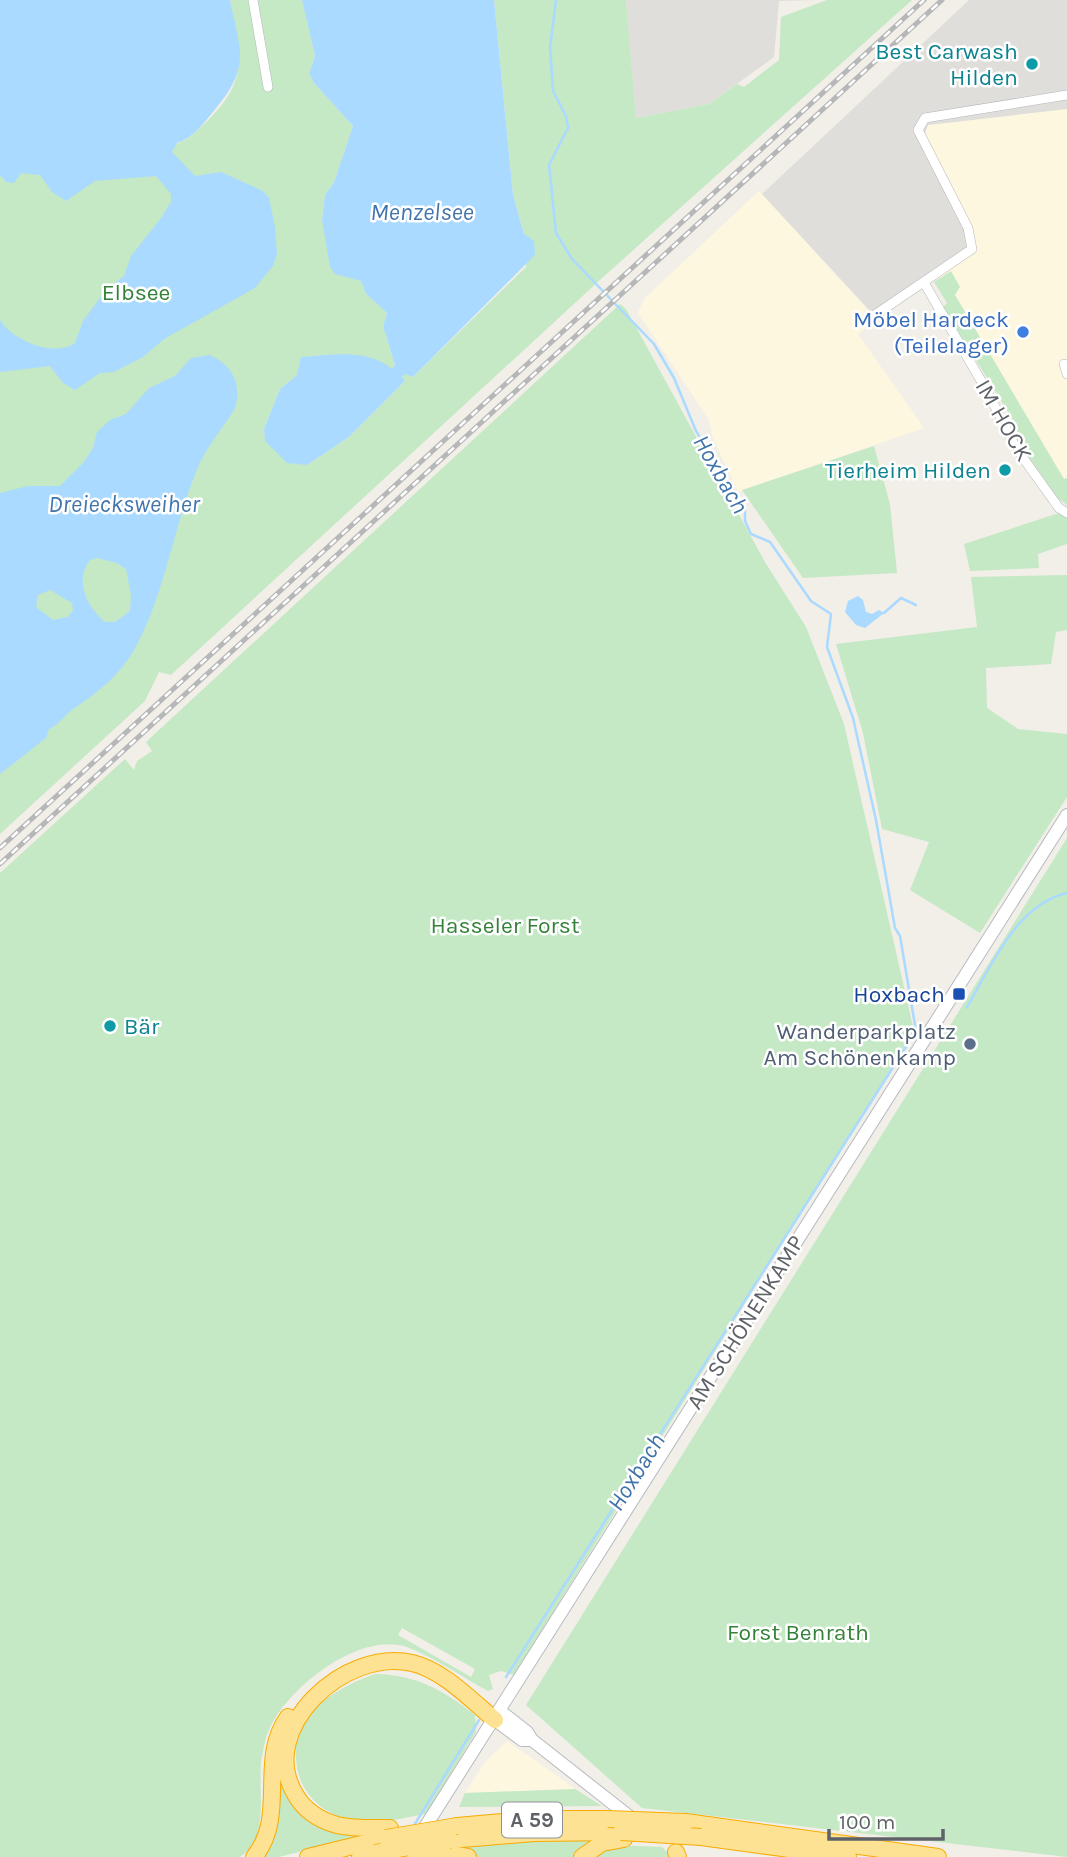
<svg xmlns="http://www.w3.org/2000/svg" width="1067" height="1857" font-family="Karla,sans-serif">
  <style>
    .commercial { fill: #fef7e0 }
    .industrial { fill: #e0deda }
    .green { fill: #c5e8c5; fill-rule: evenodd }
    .water { fill: #aadaff; fill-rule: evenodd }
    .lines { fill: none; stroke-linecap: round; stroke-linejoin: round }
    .stream { stroke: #aadaff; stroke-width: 2.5 }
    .street-casing { stroke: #b5b8bc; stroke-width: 10 }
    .secondary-casing { stroke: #b6babf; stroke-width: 14 }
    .highway-casing { stroke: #f9ab00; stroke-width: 18 }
    .street { stroke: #fff; stroke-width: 9 }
    .secondary { stroke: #fff; stroke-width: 12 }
    .highway { stroke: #fde293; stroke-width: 16 }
    .rail-casing { stroke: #b6b7b8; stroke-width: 5 }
    .rail { stroke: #fff; stroke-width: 2.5; stroke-dasharray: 8; stroke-linecap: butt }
    .highway-bridge-casing { stroke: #f9ab00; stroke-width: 18; stroke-linecap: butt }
    .highway-bridge { stroke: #fde293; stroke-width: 16 }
    .culture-dot { fill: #0f9aa8; stroke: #fff; stroke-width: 2.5 }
    .shop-dot { fill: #3f7fe0; stroke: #fff; stroke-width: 2.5 }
    .transit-dot { fill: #1a4fb4; stroke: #fff; stroke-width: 2.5 }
    .service-dot { fill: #5c6f8a; stroke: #fff; stroke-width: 2.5 }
    .labels { text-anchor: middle; stroke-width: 5; stroke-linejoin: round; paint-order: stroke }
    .shield { fill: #fff; stroke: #8f9295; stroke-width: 2 }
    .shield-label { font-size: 21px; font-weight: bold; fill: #5f6368 }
    .culture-label { font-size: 23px; fill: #0d838f; stroke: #fff; text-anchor: end }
    .park-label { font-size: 23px; fill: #348238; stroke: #fff }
    .shop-label { font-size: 23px; fill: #366cbe; stroke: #fff; text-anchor: end }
    .street-label { font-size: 23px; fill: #5f6368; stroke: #fff }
    .transit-label { font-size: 23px; fill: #164399; stroke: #fff; text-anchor: end }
    .service-label { font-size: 23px; fill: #4e5e75; stroke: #fff; text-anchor: end }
    .water-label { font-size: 24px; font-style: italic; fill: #4174aa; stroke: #fff }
  </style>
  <rect width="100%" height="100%" fill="#f1efe8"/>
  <g class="commercial">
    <polygon points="1067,109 1067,478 1055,481 938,277 925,133 928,125"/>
    <polygon points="759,191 877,320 858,334 924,428 738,492 712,436 709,420 638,313 644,299"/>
    <polygon points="507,1741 552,1772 575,1789 465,1793 485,1762"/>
  </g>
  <g class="industrial">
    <polygon points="626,0 817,0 779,1 774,57 709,104 636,118"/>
    <polygon points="969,0 1067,0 1067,109 928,125 925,133 973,233 976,250 938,277 872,313 762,194"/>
  </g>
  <g class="green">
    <path d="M230,0H302L315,56L309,74L314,83L353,126L334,182L325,195L322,220L352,276L361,281L366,294L387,313L383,326L395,365L393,369L297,375L280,389L264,429L265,441L307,465L349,437L405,381L402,377L405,373L413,377L526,267L524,234L513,195L494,0H626L636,118L709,104L737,84L744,87L779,60L781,17L827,0H912L601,279L171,675L159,672L145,701L0,834V154L172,153C174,141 183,143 191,136C247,87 244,68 230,0Z"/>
    <polygon points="951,271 960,287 955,295 1064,479 1067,478 1067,505 1058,498 1015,437 1018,428 943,307 947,303 934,282"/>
    <path d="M620,304L626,309L765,562L806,627L844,724L914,1031L514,1675L501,1671L489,1675L493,1689L488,1691C462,1677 434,1657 407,1647C359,1631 287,1688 269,1730C265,1738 264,1748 262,1756C256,1789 272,1835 240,1857H0V873L125,759L134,770L137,761L152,751L146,742ZM402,1628L475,1669L471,1677L398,1635Z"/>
    <polygon points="874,446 890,504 897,573 803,578 742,490"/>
    <polygon points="1059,513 1067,518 1067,544 1038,554 1039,568 970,571 964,544"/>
    <polygon points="1067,575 1067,630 1056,632 1051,664 986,668 987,708 1018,729 1067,734 1067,797 980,933 910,890 929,842 882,829 863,733 836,644 977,627 971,577"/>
    <polygon points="1067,838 1067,1857 642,1808 526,1705"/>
    <path d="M375,1674C417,1675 443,1690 475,1715L476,1732L426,1814C406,1817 382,1824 362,1822C325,1818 297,1794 296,1757C295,1747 296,1733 300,1725C313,1702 351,1682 375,1674Z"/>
    <polygon points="287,1731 297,1800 372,1833 279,1857 258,1857"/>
    <polygon points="575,1789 602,1806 459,1807 465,1793"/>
    <polygon points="604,1839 579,1857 477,1857 448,1848 540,1840"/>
    <polygon points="614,1845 662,1847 672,1857 589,1857"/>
  </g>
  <g class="water">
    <path d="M0,0H230C241,53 251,67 213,112C202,125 193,138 177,143L172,152L195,176L221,172L263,191L269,198L275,227L277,254L273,266L255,288L164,339L143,357L114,372L100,373L75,390L63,383L50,366L0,372V320C12,340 54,358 75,343L83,321L106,290L124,276L131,256L161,218L171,202V194L156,176L95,181L66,201L52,192L40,175L21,173L14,183L6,182L0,175Z"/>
    <path d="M302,0H494L513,195L524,234L534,241L535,255L413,377L405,374L402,377L405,381L349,437L307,465L287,463L265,441L264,429L280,389L297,375L301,357C332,355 367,348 392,369L395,365L383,326L387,313L366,294L361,281L335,274L330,267L322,220L325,195L334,182L353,126L314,83L309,74L315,56Z"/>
    <path d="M209,355C232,364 242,384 235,408C223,428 207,446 198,467C173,526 166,593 134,650C120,675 96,694 73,709C64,716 60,724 49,729L46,738L0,774V493L28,486H60L84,462L93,448L97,432L110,420L126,414L149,388L175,376L191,358ZM97,558L117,563L126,569L131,595L130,611L115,622H105C87,607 74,581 90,560ZM50,590L72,603L73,610L68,617L53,620L36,607L38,595Z"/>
    <polygon points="858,596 863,600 866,612 872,614 879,610 884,613 865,628 856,625 845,612 848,601"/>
  </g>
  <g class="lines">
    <g class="stream">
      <polyline points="884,613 901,598 916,605"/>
      <path d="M967,1007C992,965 1016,905 1067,893"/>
      <polyline points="506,1677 916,1031 900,936 895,928 876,820 853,718 827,647 831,614 811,601 770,542 751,534 745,521 745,510 696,431 674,378 654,344 572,259 556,233 549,165 568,128 566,116 553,91 550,47 556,0"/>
      <polyline points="413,1827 479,1720"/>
    </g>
    <g class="street-casing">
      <g id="street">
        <polyline points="253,0 268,87"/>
        <polyline points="926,286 987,391 1016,448 1059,508 1067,513"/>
        <polyline points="869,319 972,249 968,228 918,130 925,118 1067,95"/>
        <polyline points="1064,364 1067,374"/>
      </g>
    </g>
    <g class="secondary-casing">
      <g id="secondary">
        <polyline points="500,1711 527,1732 532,1740 635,1821"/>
        <polyline points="495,1720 522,1740 532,1740"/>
        <polyline points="406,1857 1067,815"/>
      </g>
    </g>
    <g class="highway-casing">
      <g id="highway">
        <polyline points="686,1822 938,1857"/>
        <polyline points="457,1826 535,1819 608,1819"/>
        <path d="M390,1828C372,1828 354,1829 337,1825C319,1820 304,1810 295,1794C256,1728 346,1647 412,1663C443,1670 471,1700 495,1720"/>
        <polyline points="701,1837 848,1857"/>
        <polyline points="450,1840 534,1833 621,1832"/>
        <polyline points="676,1852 678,1857"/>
        <polyline points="444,1853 468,1857"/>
        <path d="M254,1857C288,1816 257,1760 288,1717"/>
        <polyline points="308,1857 386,1838"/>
        <polyline points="360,1857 375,1853"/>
        <polyline points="582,1857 602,1843 624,1839"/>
      </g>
    </g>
    <use href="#street" class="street"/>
    <use href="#secondary" class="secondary"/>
    <use href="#highway" class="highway"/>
    <g class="rail-casing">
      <g id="rail">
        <polyline points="0,848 924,0"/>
        <polyline points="0,864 942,0"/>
      </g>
    </g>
    <use href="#rail" class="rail"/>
    <g class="highway-bridge-casing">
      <g id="highway-bridge">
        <polyline points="608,1819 686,1822"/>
        <polyline points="621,1832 701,1837"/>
        <polyline points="386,1838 457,1826"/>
        <polyline points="375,1853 450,1840"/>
        <polyline points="416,1854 444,1853"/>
      </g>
    </g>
    <use href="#highway-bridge" class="highway-bridge"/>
  </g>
  <g class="culture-dot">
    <circle cx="1032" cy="64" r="7"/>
    <circle cx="1005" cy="470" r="7"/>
    <circle cx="110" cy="1026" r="7"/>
  </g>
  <circle class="shop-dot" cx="1023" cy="332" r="7"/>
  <rect class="transit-dot" x="952" y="987" width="14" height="14" rx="3.5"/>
  <circle class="service-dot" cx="970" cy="1044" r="7"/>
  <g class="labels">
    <rect class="shield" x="502" y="1802.5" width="60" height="35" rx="5"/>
    <g class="shield-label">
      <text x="532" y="1827">A 59</text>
    </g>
    <g class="culture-label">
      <text x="1018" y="59">Best Carwash<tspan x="1018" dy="26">Hilden</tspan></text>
      <text x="991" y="478">Tierheim Hilden</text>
      <text x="124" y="1034" text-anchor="start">Bär</text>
    </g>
    <g class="park-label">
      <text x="136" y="300">Elbsee</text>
      <text x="505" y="933">Hasseler Forst</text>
      <text x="798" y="1640">Forst Benrath</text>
    </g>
    <g class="shop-label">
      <text x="1009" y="327">Möbel Hardeck<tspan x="1009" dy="26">(Teilelager)</tspan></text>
    </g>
    <g class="street-label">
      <text transform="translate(1004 420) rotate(60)" y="8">IM HOCK</text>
      <text transform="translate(745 1322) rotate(-58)" y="8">AM SCHÖNENKAMP</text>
    </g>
    <g class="transit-label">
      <text x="945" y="1002">Hoxbach</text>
    </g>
    <g class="service-label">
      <text x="956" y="1039">Wanderparkplatz<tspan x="956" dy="26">Am Schönenkamp</tspan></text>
    </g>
    <g class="water-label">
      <text x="422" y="220">Menzelsee</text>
      <text transform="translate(721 474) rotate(60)" y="8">Hoxbach</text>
      <text x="124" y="512">Dreiecksweiher</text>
      <text transform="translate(636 1472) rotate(-58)" y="8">Hoxbach</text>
    </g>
  </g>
  <path d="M829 1829v10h114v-10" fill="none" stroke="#5f6368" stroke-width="3.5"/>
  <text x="839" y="1829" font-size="21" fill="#5f6368" stroke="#ffffff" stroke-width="5" paint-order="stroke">100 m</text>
</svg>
